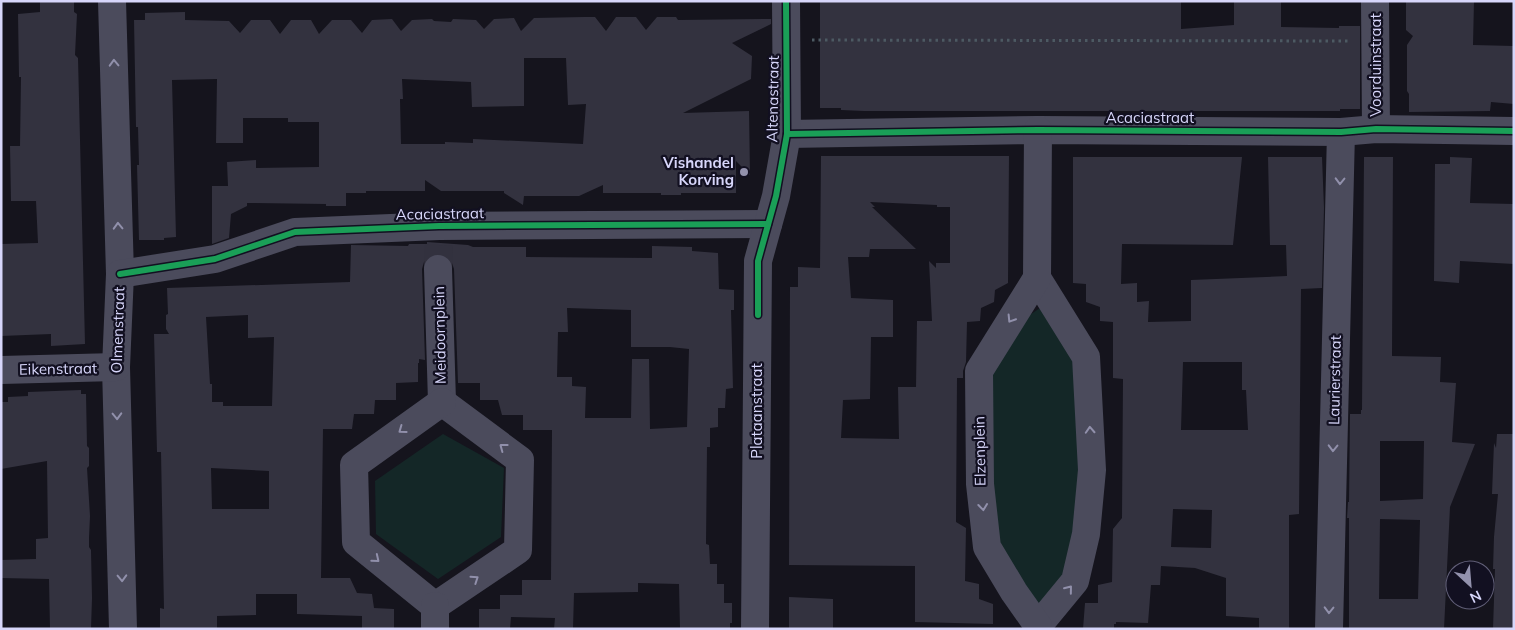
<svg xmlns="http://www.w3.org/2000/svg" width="1515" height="630" font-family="Mulish,sans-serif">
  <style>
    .green { fill: #142727 }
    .building { fill: #33323f; fill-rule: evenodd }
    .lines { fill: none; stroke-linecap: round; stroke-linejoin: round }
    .minor-tunnel { stroke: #32313e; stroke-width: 28; stroke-dasharray: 28 14; stroke-linecap: butt }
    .path { stroke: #4d5a63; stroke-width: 3; stroke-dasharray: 2.5 4; stroke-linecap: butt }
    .minor { stroke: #4b4b5c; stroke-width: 28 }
    .cycleway-casing { stroke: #121021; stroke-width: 9 }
    .cycleway { stroke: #1a9f57; stroke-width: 6 }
    .oneway { stroke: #9190ab }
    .poi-dot { fill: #9392ad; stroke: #121021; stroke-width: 2 }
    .labels { text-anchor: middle; stroke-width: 4.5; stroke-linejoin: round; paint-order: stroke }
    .street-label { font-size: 15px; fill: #d7d6fa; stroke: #121021 }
    .poi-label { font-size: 15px; font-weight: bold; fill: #d7d6fa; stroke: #121021; text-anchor: end }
  </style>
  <rect width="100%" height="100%" fill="#15141d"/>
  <g class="green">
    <polygon points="1043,306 1082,367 1084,515 1070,578 1038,626 994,543 988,374 1015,325"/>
    <polygon points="443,434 504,468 501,537 438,579 376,534 375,481"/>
  </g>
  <g class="building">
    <polygon points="40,1 74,1 74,12 77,14 75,55 78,58 85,344 51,346 51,334 1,336 1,244 38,243 36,201 11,201 10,146 20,146 21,77 19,77 18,14 40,12"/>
    <polygon points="820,1 1181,1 1181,29 1234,25 1234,1 1281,1 1281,27 1339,28 1339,26 1360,26 1360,109 1340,109 1340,111 864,111 841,110 841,108 820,108"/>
    <polygon points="1406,1 1474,1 1473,45 1514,46 1514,104 1491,102 1490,111 1409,112 1409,94 1407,91 1407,45 1413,36 1406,30"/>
    <path d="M185,12V20L229,21L240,33L251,20H270L280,34L291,20H311L319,34L332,20H351L362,33L372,20L392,19L401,31L412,20L432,19L434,21L451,22L453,19L476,20L484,29L494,19L514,18L521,31L534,18L584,17H595L606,31L616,17H636L646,30L657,17H676L678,20L771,19V24L732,43L752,56L751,79L683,113L749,111L750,175L736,161V193H681V195H661V193H603V185L579,196H524L523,205L504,193V191H441L425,180V191H366V193H346V206H326V204L247,203V206L231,214L229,238L212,244V186H228L227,162L256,160V168L319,167V122H288V118H243V143H216L217,79L172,80L176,237L164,238V240H139L137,165H139L138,127H136L134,20H145V13ZM524,58H566L568,105L586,104L583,144L473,139V143L445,142V144H401L400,99H403L402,79L471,82L472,107L524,106Z"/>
    <path d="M821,156H1009L1008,283L995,290L994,302L981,308L980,321L967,322L966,362L963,371V378H957L956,522L966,528L965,581L979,584V599L993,604V624L915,622V566L789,565L790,287H798V267L820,268ZM870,202L937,205V207H950V263H936V268L929,261L932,321H917L916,387H898L899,439L841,438L843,400L870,399L871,337H893V300L851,298L848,257H869L870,249H916L872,207H875Z"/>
    <path d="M1073,157H1242L1233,245L1122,244L1121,284L1137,283V302L1149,301L1148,322L1191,321V280L1287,276L1286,245H1270L1268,157H1322L1324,208L1322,288L1301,289L1299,514L1289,515V629H1259V618L1226,616V578L1195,568L1161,566L1160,585H1151L1148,623L1116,622V624H1114V629H1083L1085,603H1098V585L1112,582L1113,529L1122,518L1123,379L1113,378V322L1100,321V307L1086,302V284L1073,283ZM1183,362H1242V390H1246L1248,430H1181ZM1173,509L1212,510L1211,548L1171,547Z"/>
    <path d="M1364,157H1393L1392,356L1441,357L1440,382L1456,383L1452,442L1475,444L1450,507L1444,629H1349V518H1347L1348,502H1349L1350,414H1361V410H1362ZM1380,441H1424L1423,499L1380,501ZM1380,519L1420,520L1418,599H1379Z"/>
    <polygon points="1450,157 1472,158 1470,203 1514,204 1514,264 1460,261 1459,283 1434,281 1435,164 1450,164"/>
    <path d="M427,242L468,245L473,247H526V257L652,258V246L692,247V251L718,253L719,289L734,290V310H731L733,388L726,389L725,408H718V427L710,428V447H707L706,544L709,545L710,564H717V584H724V603H732V623H730V629H680L679,584L638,583V592L574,593L573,629H554L555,618L511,617L510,629H479V609H500V595H522V580H551L552,430H523V415H502L498,400H480V383H458L454,269L451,260L445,255L438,253L429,256L424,262L422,269L425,360L419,359V363H418V382L396,383V400H375L374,414H354L352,429H323L321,578H350L357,593L372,594L374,608L394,609V629H362V616L297,614V594H256V615L217,616V629H160V608L164,609L161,452H157L154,334H169L166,329V315L168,314L167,288L350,282L351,245L408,246L409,244H427ZM567,308L631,310V347H670L689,349L687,427L650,429L649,359H632L631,418H585L586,387L572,386V377H557L558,332H568ZM248,315V338L274,337L272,406H223V402H212V384H210L206,317ZM211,468L269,471V509H212Z"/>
    <polygon points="81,390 81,394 86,394 87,446 89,448 89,466 87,468 90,516 89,538 89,547 91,550 92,598 91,629 50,629 49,579 1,578 1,560 36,559 36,539 48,538 47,461 1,469 1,402 8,402 8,397 28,396 28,392"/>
    <polygon points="1497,434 1514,434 1514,629 1493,629 1495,569 1493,569 1494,537 1498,494 1492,494 1494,443 1496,448"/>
    <polygon points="789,597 833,599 833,629 789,629"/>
  </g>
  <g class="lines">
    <polyline class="minor-tunnel" points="438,269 439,245"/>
    <polyline class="path" points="812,40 1351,41"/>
    <g class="minor">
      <polyline points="112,1 120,274 116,367 123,629"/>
      <polyline points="1375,1 1376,129"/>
      <polyline points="787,134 1038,130 1341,132 1376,129 1514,131"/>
      <polyline points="438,269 442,402"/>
      <polyline points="120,274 215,259 295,232 439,226 768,224"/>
      <polyline points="1037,278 1086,357 1092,470 1086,534 1075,581 1038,626"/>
      <polyline points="1,370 116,367"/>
      <polyline points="435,606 518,550 520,460 442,402"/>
      <polyline points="435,606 356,542 354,465 442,402"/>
      <polyline points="435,629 435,606"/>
      <polyline points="755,629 758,261 776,196 787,134 786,1"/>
      <polyline points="1038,629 1038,626 1014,592 987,547 980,484 979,371 1037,278 1038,130"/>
      <polyline points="1329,629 1341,132"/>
    </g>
    <g class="cycleway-casing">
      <g id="cycleway">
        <polyline points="787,134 1038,130 1341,132 1376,129 1514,131"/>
        <polyline points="120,274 215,259 295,232 439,226 768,224"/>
        <polyline points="758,315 758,261 776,196 787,134 786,1"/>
      </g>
    </g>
    <use href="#cycleway" class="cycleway"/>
  </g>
  <defs><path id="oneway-chevron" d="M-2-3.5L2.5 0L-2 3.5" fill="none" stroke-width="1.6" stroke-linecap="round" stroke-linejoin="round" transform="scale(1.25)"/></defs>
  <g class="oneway">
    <use href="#oneway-chevron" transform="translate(114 63) rotate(-92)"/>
    <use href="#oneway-chevron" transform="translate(1340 181) rotate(91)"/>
    <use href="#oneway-chevron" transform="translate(118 226) rotate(-92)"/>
    <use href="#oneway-chevron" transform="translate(1011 319) rotate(122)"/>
    <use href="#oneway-chevron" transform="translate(117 416) rotate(88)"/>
    <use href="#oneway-chevron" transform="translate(402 430) rotate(144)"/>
    <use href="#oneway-chevron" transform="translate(1090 430) rotate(-93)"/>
    <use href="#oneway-chevron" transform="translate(503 447) rotate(-143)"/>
    <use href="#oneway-chevron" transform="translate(1333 448) rotate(91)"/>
    <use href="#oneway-chevron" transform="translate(983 507) rotate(83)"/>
    <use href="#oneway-chevron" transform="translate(376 559) rotate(39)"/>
    <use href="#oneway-chevron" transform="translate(122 578) rotate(88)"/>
    <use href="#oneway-chevron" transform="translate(475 579) rotate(-34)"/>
    <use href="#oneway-chevron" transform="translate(1069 589) rotate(-51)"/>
    <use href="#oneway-chevron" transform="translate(1329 610) rotate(91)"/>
  </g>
  <circle class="poi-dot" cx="744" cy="172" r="5"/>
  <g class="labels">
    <g class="street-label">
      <text transform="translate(1376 65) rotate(-90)" y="5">Voorduinstraat</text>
      <text transform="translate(773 99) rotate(-89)" y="5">Altenastraat</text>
      <text x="1150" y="123">Acaciastraat</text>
      <text transform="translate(440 214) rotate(-1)" y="5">Acaciastraat</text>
      <text transform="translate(118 330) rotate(-88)" y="5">Olmenstraat</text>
      <text transform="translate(440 335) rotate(-91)" y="5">Meidoornplein</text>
      <text transform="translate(58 369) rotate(-1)" y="5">Eikenstraat</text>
      <text transform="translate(1335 380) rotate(-89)" y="5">Laurierstraat</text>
      <text transform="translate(757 411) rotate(-90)" y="5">Plataanstraat</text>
      <text transform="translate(980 451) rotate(-91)" y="5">Elzenplein</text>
    </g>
    <g class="poi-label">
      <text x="734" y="168">Vishandel<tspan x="734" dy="17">Korving</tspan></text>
    </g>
  </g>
  <rect width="1515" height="630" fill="none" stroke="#d7d6fa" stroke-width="5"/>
  <g transform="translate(1470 585) rotate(154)"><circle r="24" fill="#121021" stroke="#615f78"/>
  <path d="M0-4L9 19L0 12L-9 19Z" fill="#9392ad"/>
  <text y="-8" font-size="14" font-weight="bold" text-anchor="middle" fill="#d7d6fa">N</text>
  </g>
</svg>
